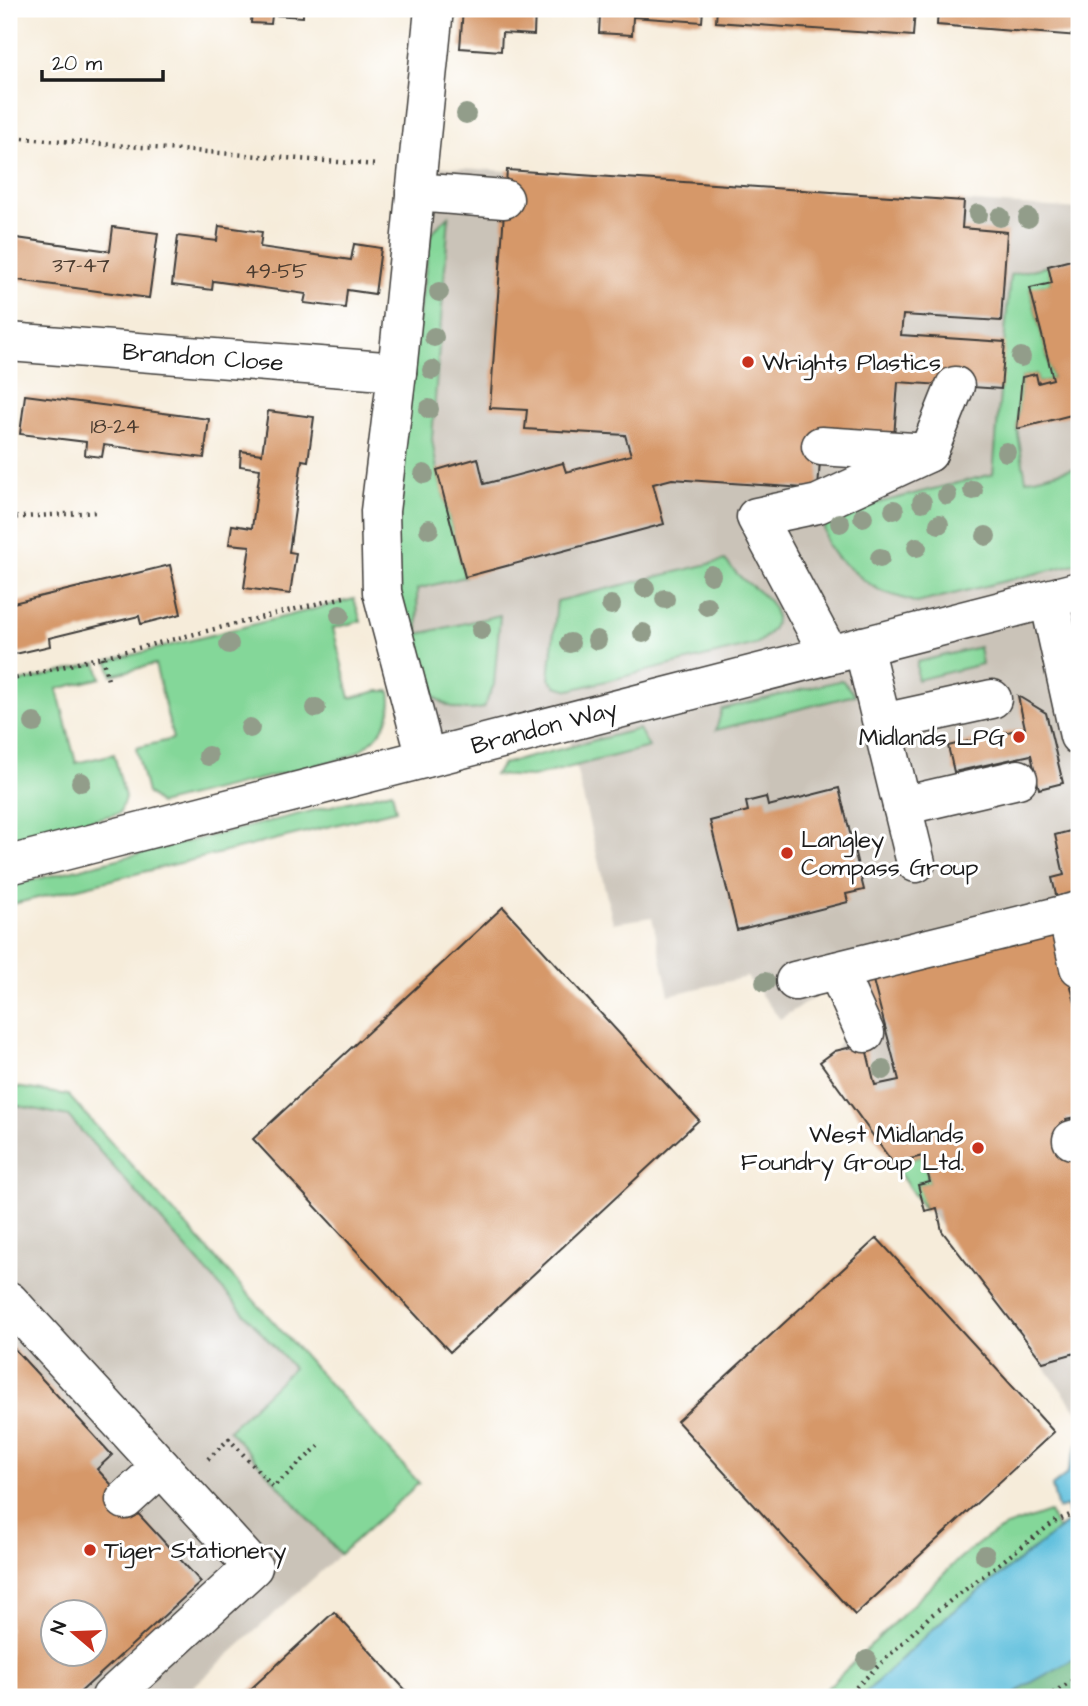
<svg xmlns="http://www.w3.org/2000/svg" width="1088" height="1706" font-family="'Architects Daughter',sans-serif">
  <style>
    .industrial { fill: #cac3b8; fill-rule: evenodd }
    .green { fill: #84d799; stroke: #507a5a; stroke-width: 2 }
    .forest { fill: #6bb881; stroke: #446a4e; stroke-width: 2 }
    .water { fill: #5ebfdd; stroke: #3d6e7c; stroke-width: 2 }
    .building { fill: #d69869; fill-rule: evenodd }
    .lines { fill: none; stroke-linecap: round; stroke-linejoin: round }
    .minor-casing { stroke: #3d3b38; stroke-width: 41 }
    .path { stroke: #3d3b38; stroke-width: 4.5; stroke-dasharray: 2 5; stroke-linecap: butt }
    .minor { stroke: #fff; stroke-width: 38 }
    .tree { fill: #929d8a }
    .poi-dot { fill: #c8321e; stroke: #fff; stroke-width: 2.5 }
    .labels { text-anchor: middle; stroke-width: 6; stroke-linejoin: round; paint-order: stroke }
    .number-label { font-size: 21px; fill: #4a3b2f }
    .street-label { font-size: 24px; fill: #1c1c1c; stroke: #fff }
    .poi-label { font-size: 24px; fill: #1c1c1c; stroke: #fff; text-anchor: start }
  </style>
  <rect width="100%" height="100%" fill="#fff"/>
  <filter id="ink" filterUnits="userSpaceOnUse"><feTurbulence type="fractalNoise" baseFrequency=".0143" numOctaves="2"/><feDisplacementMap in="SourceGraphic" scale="14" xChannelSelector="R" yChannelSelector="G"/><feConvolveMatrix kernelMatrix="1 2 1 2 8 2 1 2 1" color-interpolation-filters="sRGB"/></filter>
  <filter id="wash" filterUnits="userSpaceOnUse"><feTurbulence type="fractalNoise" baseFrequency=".00686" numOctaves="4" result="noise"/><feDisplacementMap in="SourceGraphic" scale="28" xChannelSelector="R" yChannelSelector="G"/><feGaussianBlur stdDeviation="1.57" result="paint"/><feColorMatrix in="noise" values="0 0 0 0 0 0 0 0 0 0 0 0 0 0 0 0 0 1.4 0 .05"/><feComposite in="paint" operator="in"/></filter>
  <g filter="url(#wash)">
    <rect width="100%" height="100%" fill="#f6ecda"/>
    <g class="industrial">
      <polygon points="418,165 1079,209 1079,1414 820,1062 835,1051 848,1026 825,991 780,1019 747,977 669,995 652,917 613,923 565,721 426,758 382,592"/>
      <path d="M9,1086L68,1095L419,1483L182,1697H9ZM52,1612H94V1654H52Z"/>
    </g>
    <g class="green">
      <path d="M449,216L432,439L437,470L465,577L417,589L418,634L500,615L494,685L483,708C463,713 445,708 430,692C405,666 391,540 393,502C395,472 401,442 406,412C414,353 422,293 431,233Z"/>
      <polygon points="1048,266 1052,283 1030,289 1053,379 1038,383 1036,374 1022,377 1017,429 1026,480 1079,467 1079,563 917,603 881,591 865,581 836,557 827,544 822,517 993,474 1010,275"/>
      <path d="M725,560C731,567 737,575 745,581C771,600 794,619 756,644L570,690L556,686L549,679L557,601Z"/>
      <path d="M354,599L361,621L333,628L350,698L378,691H390C396,723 373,746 346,758L159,804L147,793L136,748L173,739L155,664L112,675L108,661Z"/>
      <polygon points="979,647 982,664 917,680 917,662"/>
      <polygon points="97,663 101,678 57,689 76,763 114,754 125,797 120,813 9,841 9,685"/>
      <polygon points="842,680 855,695 716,730 722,709"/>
      <polygon points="639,729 649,747 532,777 494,775 503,764"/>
      <polygon points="392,791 396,810 9,905 9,886"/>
      <polygon points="9,1086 68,1095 419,1483 340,1554 229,1430 293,1368 68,1116 9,1104"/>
      <polygon points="923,1156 930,1182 919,1185 925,1211 893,1164"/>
      <polygon points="1079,1441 1079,1551 911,1650 861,1697 818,1697 960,1558 987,1537 1006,1527 1049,1512 1058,1529 1070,1521 1066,1506 1058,1509 1052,1486 1067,1474"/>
    </g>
    <polygon class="forest" points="1079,1656 1079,1697 1011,1697 1027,1685"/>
    <polygon class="water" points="1079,1441 1079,1656 1027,1685 1011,1697 861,1697 947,1616 1070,1521 1066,1506 1058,1509 1052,1486 1067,1474"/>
    <g id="blocks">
      <g class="building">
        <polygon points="252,9 303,9 303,17 272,15 271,24 251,23"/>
        <polygon points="463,9 535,9 534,35 502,33 501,51 460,48"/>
        <polygon points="544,9 703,9 702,22 633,17 632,35 599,33 600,15 544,11"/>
        <polygon points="717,9 915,9 913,36 716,22"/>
        <polygon points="938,9 1079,9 1079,36 937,25"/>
        <polygon points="507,170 964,201 962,228 1007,232 1001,321 903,315 901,335 1005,342 1001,389 898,382 894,438 822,433 818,489 672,479 653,484 664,524 465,577 437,470 478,458 484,484 563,463 566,472 631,455 625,435 525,429 527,410 490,408"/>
        <polygon points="219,226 262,232 260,247 351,260 354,244 381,248 375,294 347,290 345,308 304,303 306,294 213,281 212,290 172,285 178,236 217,241"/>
        <polygon points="113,227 158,233 149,298 9,279 9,237 110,251"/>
        <polygon points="1075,259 1079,276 1079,413 1017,429 1022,377 1036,374 1038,383 1053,379 1030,288 1052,283 1048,266"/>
        <polygon points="25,395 209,419 204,458 104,445 102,457 85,455 86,442 20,434"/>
        <polygon points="268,411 314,417 308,461 302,460 289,552 296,553 290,594 244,588 250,546 229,544 232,525 252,528 260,469 240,466 241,451 262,454"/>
        <polygon points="170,565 181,614 141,624 139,616 49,638 50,646 11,655 9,644 9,604"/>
        <polygon points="1018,696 1046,713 1063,783 1039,789 1031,755 954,772 948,746 1025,728"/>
        <polygon points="839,788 864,890 846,894 848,902 737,930 710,821 748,811 746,802 766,797 768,806"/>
        <polygon points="1074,830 1079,854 1079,894 1057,899 1052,878 1064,875 1055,835"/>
        <polygon points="503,907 699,1120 450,1352 253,1139"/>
        <polygon points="1056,926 1079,1019 1079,1116 1066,1119 1079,1172 1079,1352 1043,1362 942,1231 937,1208 925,1211 918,1185 930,1182 923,1156 893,1163 820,1062 835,1051 865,1044 875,1085 899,1080 871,973"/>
        <polygon points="877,1238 1054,1432 855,1615 677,1421"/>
        <path d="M9,1343L112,1455L97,1469L201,1582L75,1697H9ZM52,1612H94V1654H52Z"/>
        <polygon points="334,1612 412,1697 242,1697"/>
      </g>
    </g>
  </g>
  <g filter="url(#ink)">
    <use href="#blocks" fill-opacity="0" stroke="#3d3b38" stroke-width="2"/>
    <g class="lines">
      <g class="minor-casing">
        <g id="minor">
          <polyline points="415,192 504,199"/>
          <polyline points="9,342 397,372"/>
          <polyline points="821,446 928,453 955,386"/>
          <polyline points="1049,599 1079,736"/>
          <polyline points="863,646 916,863"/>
          <polyline points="829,654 756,517 818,504 928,453"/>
          <polyline points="882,723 992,699"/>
          <polyline points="426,758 382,592 380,511 397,372 434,9"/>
          <polyline points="902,806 1018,779"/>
          <polyline points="9,865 1079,591"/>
          <polyline points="1067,914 1079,967"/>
          <polyline points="837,971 865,1033"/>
          <polyline points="795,981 1079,911"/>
          <polyline points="1072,1140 1079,1138"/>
          <polyline points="9,1301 253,1567 111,1697"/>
          <polyline points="125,1500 161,1467"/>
        </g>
      </g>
      <g class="path">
        <polyline points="9,137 378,165"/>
        <polyline points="9,408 12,381"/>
        <polyline points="9,518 95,512"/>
        <polyline points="102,657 108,680"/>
        <polyline points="9,680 344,597"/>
        <polyline points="208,1459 229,1439 273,1487 320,1445"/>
        <polyline points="846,1697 929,1617 1054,1522 1079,1511"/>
        <polyline points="1047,1697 1079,1676"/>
      </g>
      <use href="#minor" class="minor"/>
    </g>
    <g class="tree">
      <circle cx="466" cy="114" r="10"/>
      <circle cx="978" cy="214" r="10"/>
      <circle cx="1000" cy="217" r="10"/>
      <circle cx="1028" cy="218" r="10"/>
      <circle cx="439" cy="292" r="10"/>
      <circle cx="434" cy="337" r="10"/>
      <circle cx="1021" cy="357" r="10"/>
      <circle cx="432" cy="370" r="10"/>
      <circle cx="429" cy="409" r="10"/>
      <circle cx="1006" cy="452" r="10"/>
      <circle cx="424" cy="474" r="10"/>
      <circle cx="973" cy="490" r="10"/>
      <circle cx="947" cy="495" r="10"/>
      <circle cx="922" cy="502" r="10"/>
      <circle cx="894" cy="510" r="10"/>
      <circle cx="863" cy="517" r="10"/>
      <circle cx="840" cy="523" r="10"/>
      <circle cx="939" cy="524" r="10"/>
      <circle cx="429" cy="529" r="10"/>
      <circle cx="986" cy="536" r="10"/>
      <circle cx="917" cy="547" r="10"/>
      <circle cx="880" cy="558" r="10"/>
      <circle cx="711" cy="575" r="10"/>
      <circle cx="645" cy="588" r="10"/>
      <circle cx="665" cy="599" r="10"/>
      <circle cx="611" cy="605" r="10"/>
      <circle cx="707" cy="606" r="10"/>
      <circle cx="340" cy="615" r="10"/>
      <circle cx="481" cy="630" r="10"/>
      <circle cx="643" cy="633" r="10"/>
      <circle cx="597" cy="640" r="10"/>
      <circle cx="570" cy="643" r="10"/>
      <circle cx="229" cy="644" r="10"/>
      <circle cx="316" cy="708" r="10"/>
      <circle cx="34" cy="723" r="10"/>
      <circle cx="250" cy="728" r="10"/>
      <circle cx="208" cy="756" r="10"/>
      <circle cx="81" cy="782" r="10"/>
      <circle cx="765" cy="982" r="10"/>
      <circle cx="883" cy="1070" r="10"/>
      <circle cx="985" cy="1555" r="10"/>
      <circle cx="867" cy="1660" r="10"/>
    </g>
  </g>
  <g class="poi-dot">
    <circle cx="748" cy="362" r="7"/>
    <circle cx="1019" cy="737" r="7"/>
    <circle cx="787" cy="853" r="7"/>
    <circle cx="978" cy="1148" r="7"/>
    <circle cx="90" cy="1550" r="7"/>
  </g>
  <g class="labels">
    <g class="number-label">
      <text x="81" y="272">37-47</text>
      <text x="276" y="278">49-55</text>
      <text x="115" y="433">18-24</text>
    </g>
    <g class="street-label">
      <text transform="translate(203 357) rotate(4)" y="8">Brandon Close</text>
      <text transform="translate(544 727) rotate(-15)" y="8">Brandon Way</text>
    </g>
    <g class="poi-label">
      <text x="762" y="370">Wrights Plastics</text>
      <text x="1005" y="745" text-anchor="end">Midlands LPG</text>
      <text x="801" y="847">Langley<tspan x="801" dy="28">Compass Group</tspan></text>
      <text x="964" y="1142" text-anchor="end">West Midlands<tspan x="964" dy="28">Foundry Group Ltd.</tspan></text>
      <text x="104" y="1558">Tiger Stationery</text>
    </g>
  </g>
  <rect width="1088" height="1706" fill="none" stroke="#fff" stroke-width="35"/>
  <g transform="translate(74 1633) rotate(289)"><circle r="33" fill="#ffffff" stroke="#a4a4a4" stroke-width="2"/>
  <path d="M0-5L12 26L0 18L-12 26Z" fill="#c8321e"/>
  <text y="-10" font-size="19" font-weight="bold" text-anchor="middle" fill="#1c1c1c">N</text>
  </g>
  <path d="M42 70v10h121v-10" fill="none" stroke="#1c1c1c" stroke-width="3.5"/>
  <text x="52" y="70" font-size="21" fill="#1c1c1c" stroke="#ffffff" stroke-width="5" paint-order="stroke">20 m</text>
</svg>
